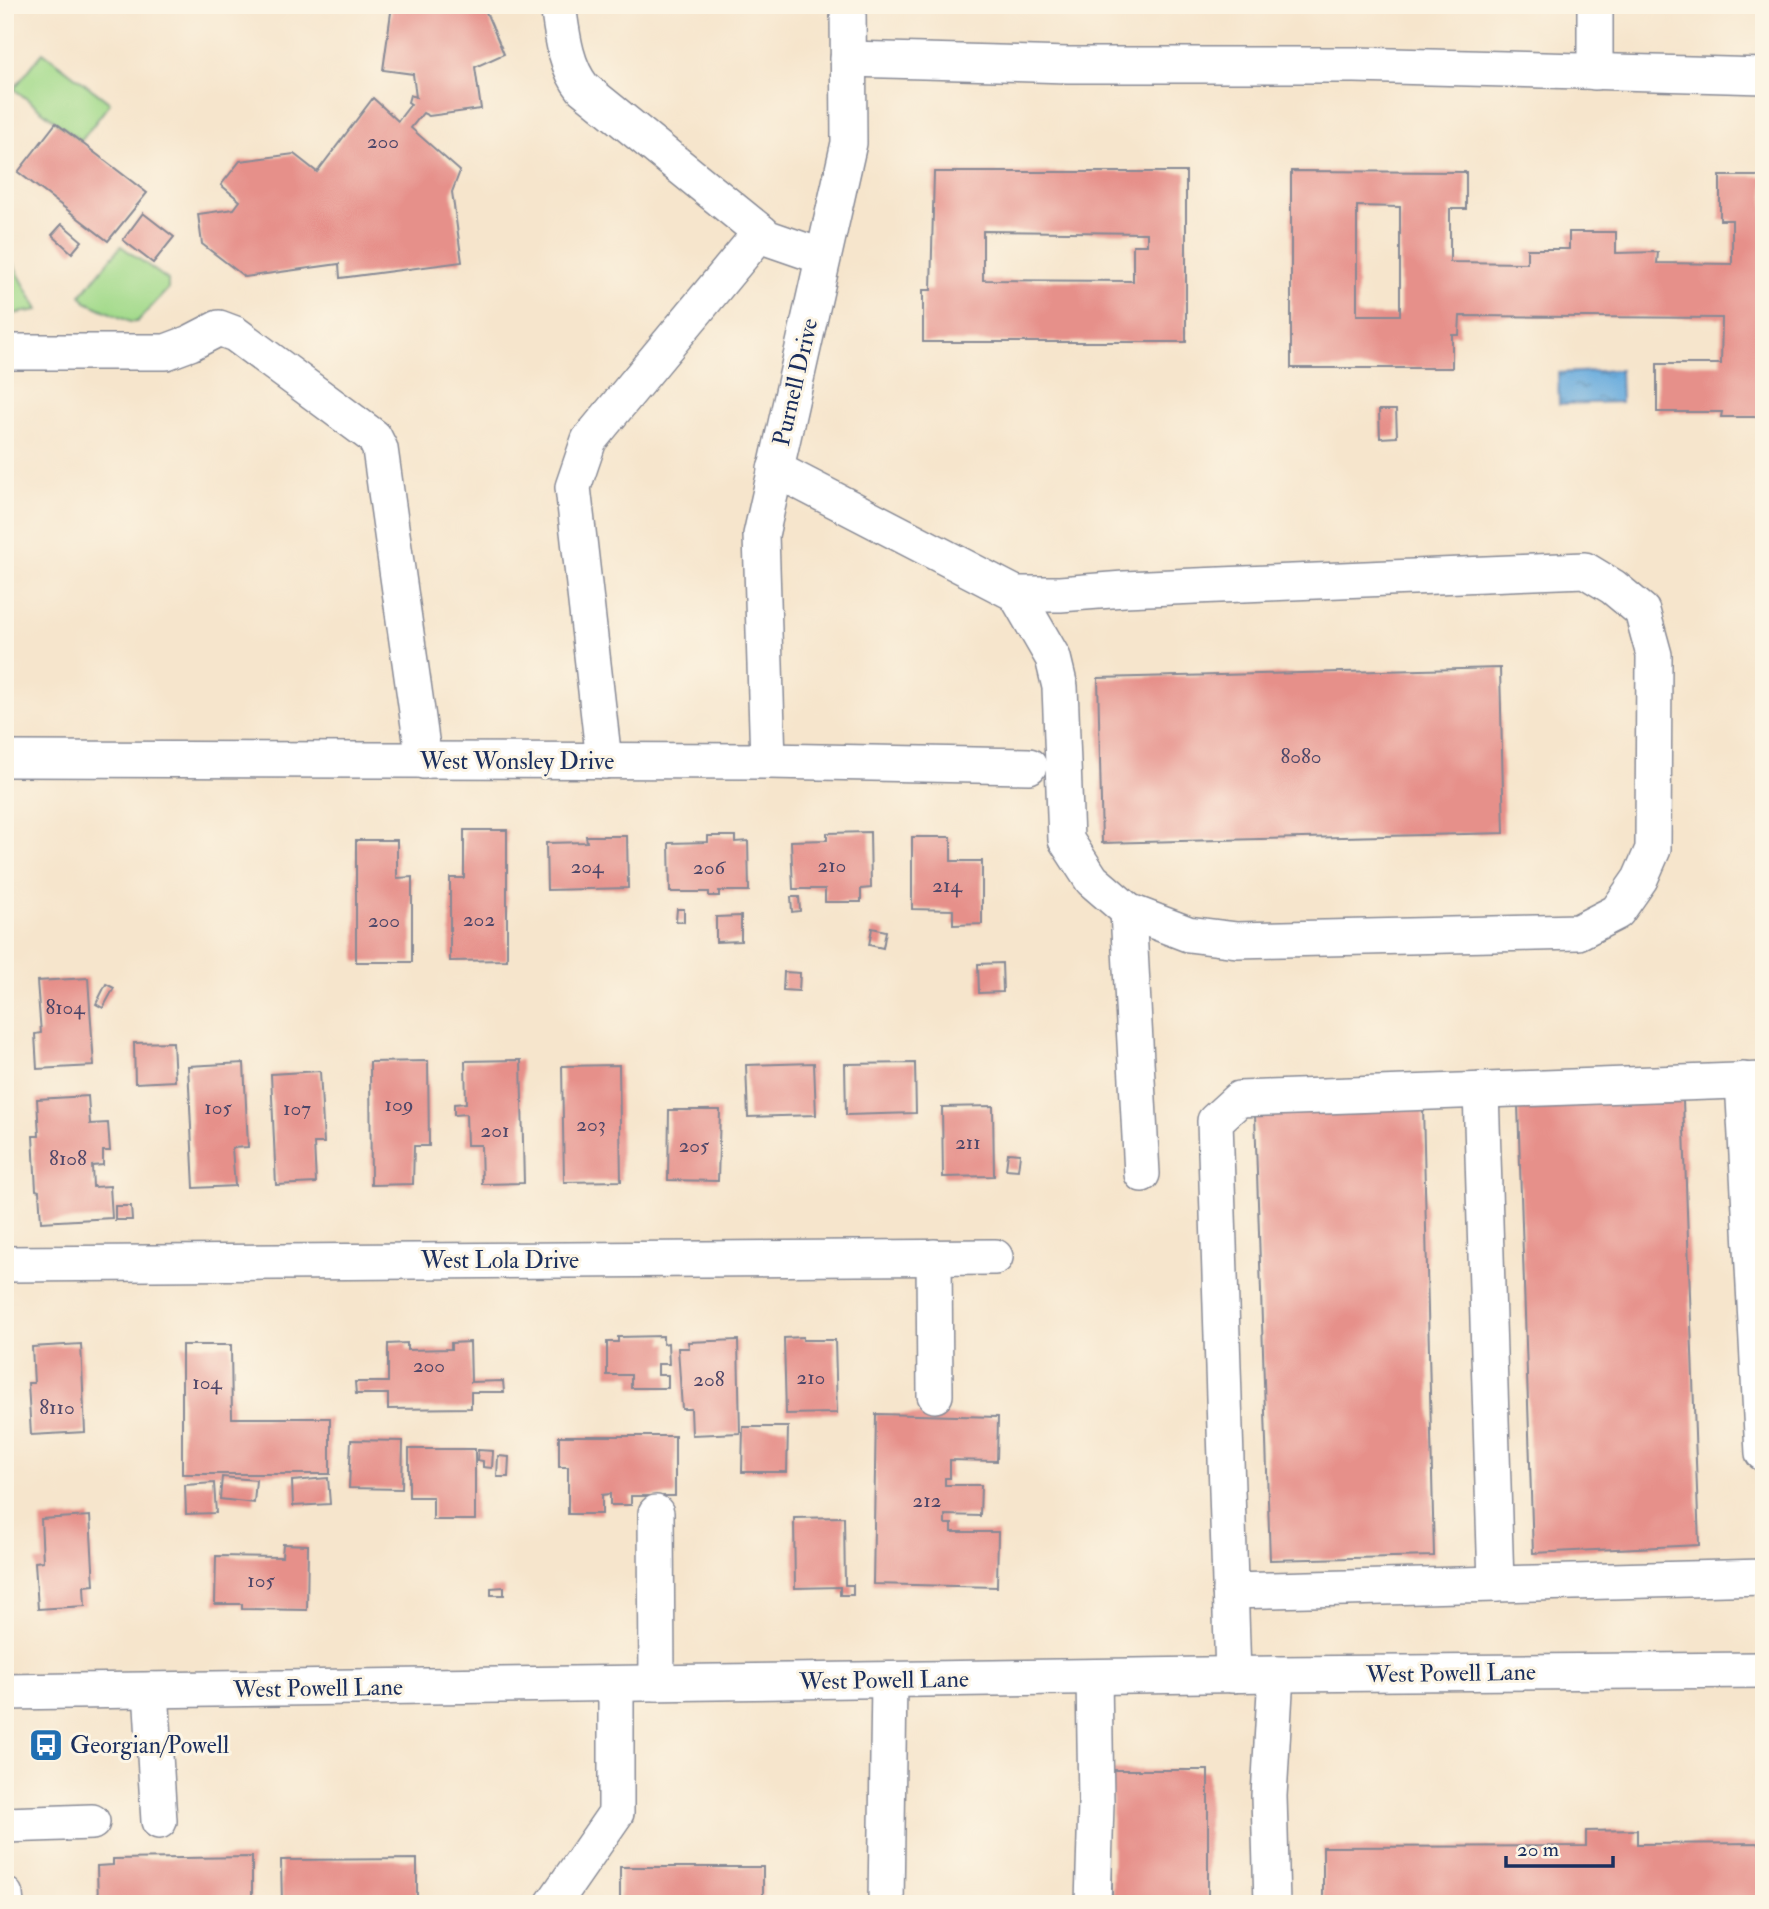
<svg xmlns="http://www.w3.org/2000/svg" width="1769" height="1909" font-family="'IM FELL Double Pica',serif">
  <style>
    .green { fill: #a3da8b; stroke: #5f8474; stroke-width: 2 }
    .water { fill: url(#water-ripples); stroke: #426d9e; stroke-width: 2 }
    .building { fill: #e6908a; fill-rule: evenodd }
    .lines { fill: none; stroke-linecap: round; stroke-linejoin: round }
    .minor-casing { stroke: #888a95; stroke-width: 38 }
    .minor { stroke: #fff; stroke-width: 35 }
    .labels { text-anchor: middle; stroke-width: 6; stroke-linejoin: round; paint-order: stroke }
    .number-label { font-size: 21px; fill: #4e4769 }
    .street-label { font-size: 24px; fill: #1b2f5e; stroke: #fcf5e5 }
    .poi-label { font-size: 24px; fill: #1b2f5e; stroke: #fcf5e5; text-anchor: start }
  </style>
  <defs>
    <pattern id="water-ripples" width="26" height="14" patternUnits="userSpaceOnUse" patternTransform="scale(1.75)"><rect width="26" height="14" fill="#68abdd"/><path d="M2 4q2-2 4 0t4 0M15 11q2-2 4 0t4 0" fill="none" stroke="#558cb6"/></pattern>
  </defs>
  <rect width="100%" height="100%" fill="#fcf5e5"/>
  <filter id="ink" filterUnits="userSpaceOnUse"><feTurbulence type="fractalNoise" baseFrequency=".0143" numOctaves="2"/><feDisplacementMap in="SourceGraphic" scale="14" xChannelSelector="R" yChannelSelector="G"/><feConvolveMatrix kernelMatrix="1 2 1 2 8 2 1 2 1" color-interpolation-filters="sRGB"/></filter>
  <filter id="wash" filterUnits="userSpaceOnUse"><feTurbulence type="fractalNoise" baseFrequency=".00686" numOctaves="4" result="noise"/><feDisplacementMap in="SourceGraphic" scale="28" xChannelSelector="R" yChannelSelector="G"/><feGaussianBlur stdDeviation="1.57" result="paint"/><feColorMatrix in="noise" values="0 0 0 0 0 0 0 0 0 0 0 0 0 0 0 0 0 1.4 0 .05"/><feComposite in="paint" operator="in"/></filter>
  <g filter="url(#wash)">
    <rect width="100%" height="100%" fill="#f6e5cc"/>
    <g class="green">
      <polygon points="43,52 110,103 81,141 14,89"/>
      <polygon points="121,246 168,280 168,289 137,322 130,322 86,302 81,295"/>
      <polygon points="5,249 38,310 5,315"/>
    </g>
    <polygon class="water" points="1620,370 1621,402 1559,404 1558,373"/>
    <g id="blocks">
      <g class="building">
        <polygon points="392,5 483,5 504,54 475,67 481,109 429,116 423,113 411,128 460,171 452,192 462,262 340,278 339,264 245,277 202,244 198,214 234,209 240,201 221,185 240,161 294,154 317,172 373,98 398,121 411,104 408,102 410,95 416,97 413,74 383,70"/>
        <polygon points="56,123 147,193 108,241 18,172"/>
        <path d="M1291,171L1466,172V209H1450V262L1527,263V249H1569V232H1616V253L1658,252L1657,263L1732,264V220H1720V176H1764V417H1721L1722,412H1657V364H1721L1722,318L1460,316L1459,335H1452V368H1291ZM1357,206L1400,207V315H1357Z"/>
        <path d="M934,172H1186V342H923V290H931ZM983,231L1147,233V245H1133V281L983,280Z"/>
        <polygon points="143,213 174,237 153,263 123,240"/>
        <polygon points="62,224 82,241 72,253 52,235"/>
        <polygon points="1379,410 1396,410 1397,437 1380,438"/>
        <polygon points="1500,668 1504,833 1102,843 1098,678"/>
        <polygon points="464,830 507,830 507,960 450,961 450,878 464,878"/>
        <polygon points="870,832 871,888 861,889 861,902 825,902 825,889 793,889 791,841 827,840 827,833"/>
        <polygon points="586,836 627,836 628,888 547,890 546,843 587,842"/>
        <polygon points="708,836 735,836 735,842 748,841 749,891 719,891 719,896 709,896 709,892 670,892 669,843 708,842"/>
        <polygon points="912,837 951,837 951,861 982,861 982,924 953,925 953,910 912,909"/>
        <polygon points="356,840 397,840 397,878 412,877 412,962 356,962"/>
        <polygon points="791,897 799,897 800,911 792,912"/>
        <polygon points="677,909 684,909 684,922 676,921"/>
        <polygon points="741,916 741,941 716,942 716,917"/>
        <polygon points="872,928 886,931 883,948 869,945"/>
        <polygon points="1002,963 1003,992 979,993 978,964"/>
        <polygon points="784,972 800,973 799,991 783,990"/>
        <polygon points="88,978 94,1066 37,1069 35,1034 41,1033 37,981"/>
        <polygon points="106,984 114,988 103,1008 96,1004"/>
        <polygon points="173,1042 175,1081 135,1083 134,1043"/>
        <polygon points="521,1060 524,1183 482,1184 481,1145 467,1145 466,1114 454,1115 454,1104 466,1103 465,1061"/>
        <polygon points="428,1061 429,1146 414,1146 413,1184 371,1185 370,1062"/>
        <polygon points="244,1063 248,1147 232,1148 235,1186 194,1188 188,1066"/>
        <polygon points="814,1063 816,1115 748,1117 746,1065"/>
        <polygon points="915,1063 916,1113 846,1115 845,1064"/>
        <polygon points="619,1065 621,1181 564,1182 562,1066"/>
        <polygon points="320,1071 324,1143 314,1143 316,1183 276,1185 271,1074"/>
        <polygon points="88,1096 90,1124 108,1123 110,1151 103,1151 103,1165 92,1166 93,1187 110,1186 112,1218 41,1222 39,1191 36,1190 33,1136 39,1136 37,1099"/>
        <polygon points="1683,1101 1699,1545 1533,1553 1518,1105"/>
        <polygon points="993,1106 994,1176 943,1177 942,1107"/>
        <polygon points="1423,1106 1434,1556 1270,1560 1255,1114"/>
        <polygon points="669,1110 720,1110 718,1181 668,1180"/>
        <polygon points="1008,1153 1020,1154 1018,1170 1006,1169"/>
        <polygon points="115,1206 131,1206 132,1220 115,1220"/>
        <polygon points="663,1336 663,1344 668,1343 669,1364 658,1364 658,1375 668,1375 668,1388 631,1388 631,1375 607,1375 607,1342 618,1342 618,1337"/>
        <polygon points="803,1337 803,1340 835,1340 837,1413 786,1414 784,1338"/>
        <polygon points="738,1340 740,1433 692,1435 691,1409 682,1409 678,1348 689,1348 688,1342"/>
        <polygon points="470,1342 471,1382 503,1381 504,1392 471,1392 471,1408 388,1409 388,1394 356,1394 355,1382 388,1382 388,1344 407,1343 407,1350 451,1349 451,1343"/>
        <polygon points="81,1344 85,1432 31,1435 28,1383 34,1383 32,1347"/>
        <polygon points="182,1345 231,1345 232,1418 330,1418 330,1474 182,1474"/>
        <polygon points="876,1414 998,1417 997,1461 950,1460 950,1478 945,1478 945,1485 981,1485 980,1516 945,1515 945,1524 952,1524 952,1532 998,1532 997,1587 873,1584"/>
        <polygon points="743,1427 788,1427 787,1472 742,1472"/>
        <polygon points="559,1436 675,1436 675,1496 631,1496 631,1505 610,1505 610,1494 602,1495 602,1514 568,1514 568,1467 559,1467"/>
        <polygon points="351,1440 403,1441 402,1489 349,1488"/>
        <polygon points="409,1449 475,1449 475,1520 433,1520 433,1497 409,1497"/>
        <polygon points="478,1450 493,1451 492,1468 483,1467 483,1461 477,1460"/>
        <polygon points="498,1456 509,1457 508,1477 497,1477"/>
        <polygon points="222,1477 256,1480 254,1503 220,1499"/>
        <polygon points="328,1478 330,1504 293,1506 292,1481"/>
        <polygon points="214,1483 216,1513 186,1514 185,1485"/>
        <polygon points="90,1516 94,1585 84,1586 85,1606 38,1609 35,1562 43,1561 41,1519"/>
        <polygon points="844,1517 845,1585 853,1585 853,1595 840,1595 840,1587 795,1588 794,1518"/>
        <polygon points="283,1544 308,1545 307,1610 242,1609 242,1604 215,1604 216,1556 282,1557"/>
        <polygon points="504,1587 504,1595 491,1595 491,1588"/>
        <rect x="1112" y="1770" width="96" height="134"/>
        <polygon points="1637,1830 1637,1844 1764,1843 1764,1904 1323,1904 1323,1847 1586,1846 1586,1831"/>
        <polygon points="252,1857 252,1904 98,1904 97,1866 113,1865 113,1859"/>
        <polygon points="417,1859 417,1904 282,1904 281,1860"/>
        <rect x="620" y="1867" width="143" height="37"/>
      </g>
    </g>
  </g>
  <g filter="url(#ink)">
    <use href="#blocks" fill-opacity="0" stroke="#888a95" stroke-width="2"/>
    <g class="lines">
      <g class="minor-casing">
        <g id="minor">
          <path d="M558,5C562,33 565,66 583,88L768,238L823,257"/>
          <polyline points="1595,5 1595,72"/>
          <polyline points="848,59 1068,65 1355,65 1764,76"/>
          <polyline points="5,352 166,352 190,343 219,328 235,334 374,437 380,449 424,761"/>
          <polyline points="775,469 1016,594 1060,594 1124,589 1585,570 1613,587 1642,611 1654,655 1653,849 1640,879 1617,912 1578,932 1237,940 1188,934 1128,911 1092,880 1066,840 1060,687 1053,658 1016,594"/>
          <polyline points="5,759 768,761 1029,766"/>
          <polyline points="604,761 573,487 589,440 761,232"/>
          <polyline points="768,761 761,535 849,143 848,5"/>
          <polyline points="1128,911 1142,1174"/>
          <polyline points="1743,1080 1763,1453"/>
          <polyline points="1481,1090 1496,1584"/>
          <polyline points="934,1257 935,1395"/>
          <polyline points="5,1264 995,1257"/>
          <polyline points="656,1513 657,1683"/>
          <polyline points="1230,1591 1764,1577"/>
          <polyline points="1233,1675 1215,1121 1239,1099 1764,1080"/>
          <polyline points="151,1690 159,1821"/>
          <polyline points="5,1692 1276,1674 1764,1670"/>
          <polyline points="5,1825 92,1822"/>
          <polyline points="5,1895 6,1904"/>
          <polyline points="553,1904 616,1813 616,1684"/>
          <polyline points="886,1904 889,1680"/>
          <polyline points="1093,1904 1096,1803 1094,1677"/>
          <polyline points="1272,1904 1269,1796 1276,1674"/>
        </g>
      </g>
      <use href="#minor" class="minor"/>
    </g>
  </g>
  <defs>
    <g id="bus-square" transform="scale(1.75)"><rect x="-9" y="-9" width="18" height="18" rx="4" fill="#1f6fb2" stroke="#fcf5e5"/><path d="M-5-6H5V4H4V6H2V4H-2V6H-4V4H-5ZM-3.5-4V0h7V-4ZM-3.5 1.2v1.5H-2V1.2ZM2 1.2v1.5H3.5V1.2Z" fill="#fff"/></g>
  </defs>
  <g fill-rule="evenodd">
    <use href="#bus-square" x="46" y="1745"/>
  </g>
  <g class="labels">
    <g class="number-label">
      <text x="383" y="148">200</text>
      <text x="1301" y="763">8080</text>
      <text x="832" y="872">210</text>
      <text x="587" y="873">204</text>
      <text x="709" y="874">206</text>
      <text x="947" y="892">214</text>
      <text x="479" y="926">202</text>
      <text x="384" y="927">200</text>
      <text x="65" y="1014">8104</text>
      <text x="399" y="1111">109</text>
      <text x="218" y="1114">105</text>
      <text x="297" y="1115">107</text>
      <text x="591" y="1131">203</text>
      <text x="495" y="1137">201</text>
      <text x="968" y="1149">211</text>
      <text x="694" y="1152">205</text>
      <text x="68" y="1165">8108</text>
      <text x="429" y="1372">200</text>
      <text x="811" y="1384">210</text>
      <text x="709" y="1386">208</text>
      <text x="207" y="1389">104</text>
      <text x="57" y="1414">8110</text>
      <text x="927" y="1507">212</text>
      <text x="261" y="1587">105</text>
    </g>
    <g class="street-label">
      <text transform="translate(795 382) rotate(-77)" y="8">Purnell Drive</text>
      <text x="517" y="769">West Wonsley Drive</text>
      <text x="500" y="1268">West Lola Drive</text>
      <text transform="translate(1451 1673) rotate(-1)" y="8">West Powell Lane</text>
      <text transform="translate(884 1680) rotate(-1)" y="8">West Powell Lane</text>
      <text transform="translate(318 1688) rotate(-1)" y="8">West Powell Lane</text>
    </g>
    <g class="poi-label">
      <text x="70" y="1753">Georgian/Powell</text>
    </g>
  </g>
  <rect width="1769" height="1909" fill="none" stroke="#fcf5e5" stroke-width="28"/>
  <path d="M1506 1856v10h107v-10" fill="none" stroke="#1b2f5e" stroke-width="3.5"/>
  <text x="1517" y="1856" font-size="21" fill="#1b2f5e" stroke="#fcf5e5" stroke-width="5" paint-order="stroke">20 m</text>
</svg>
